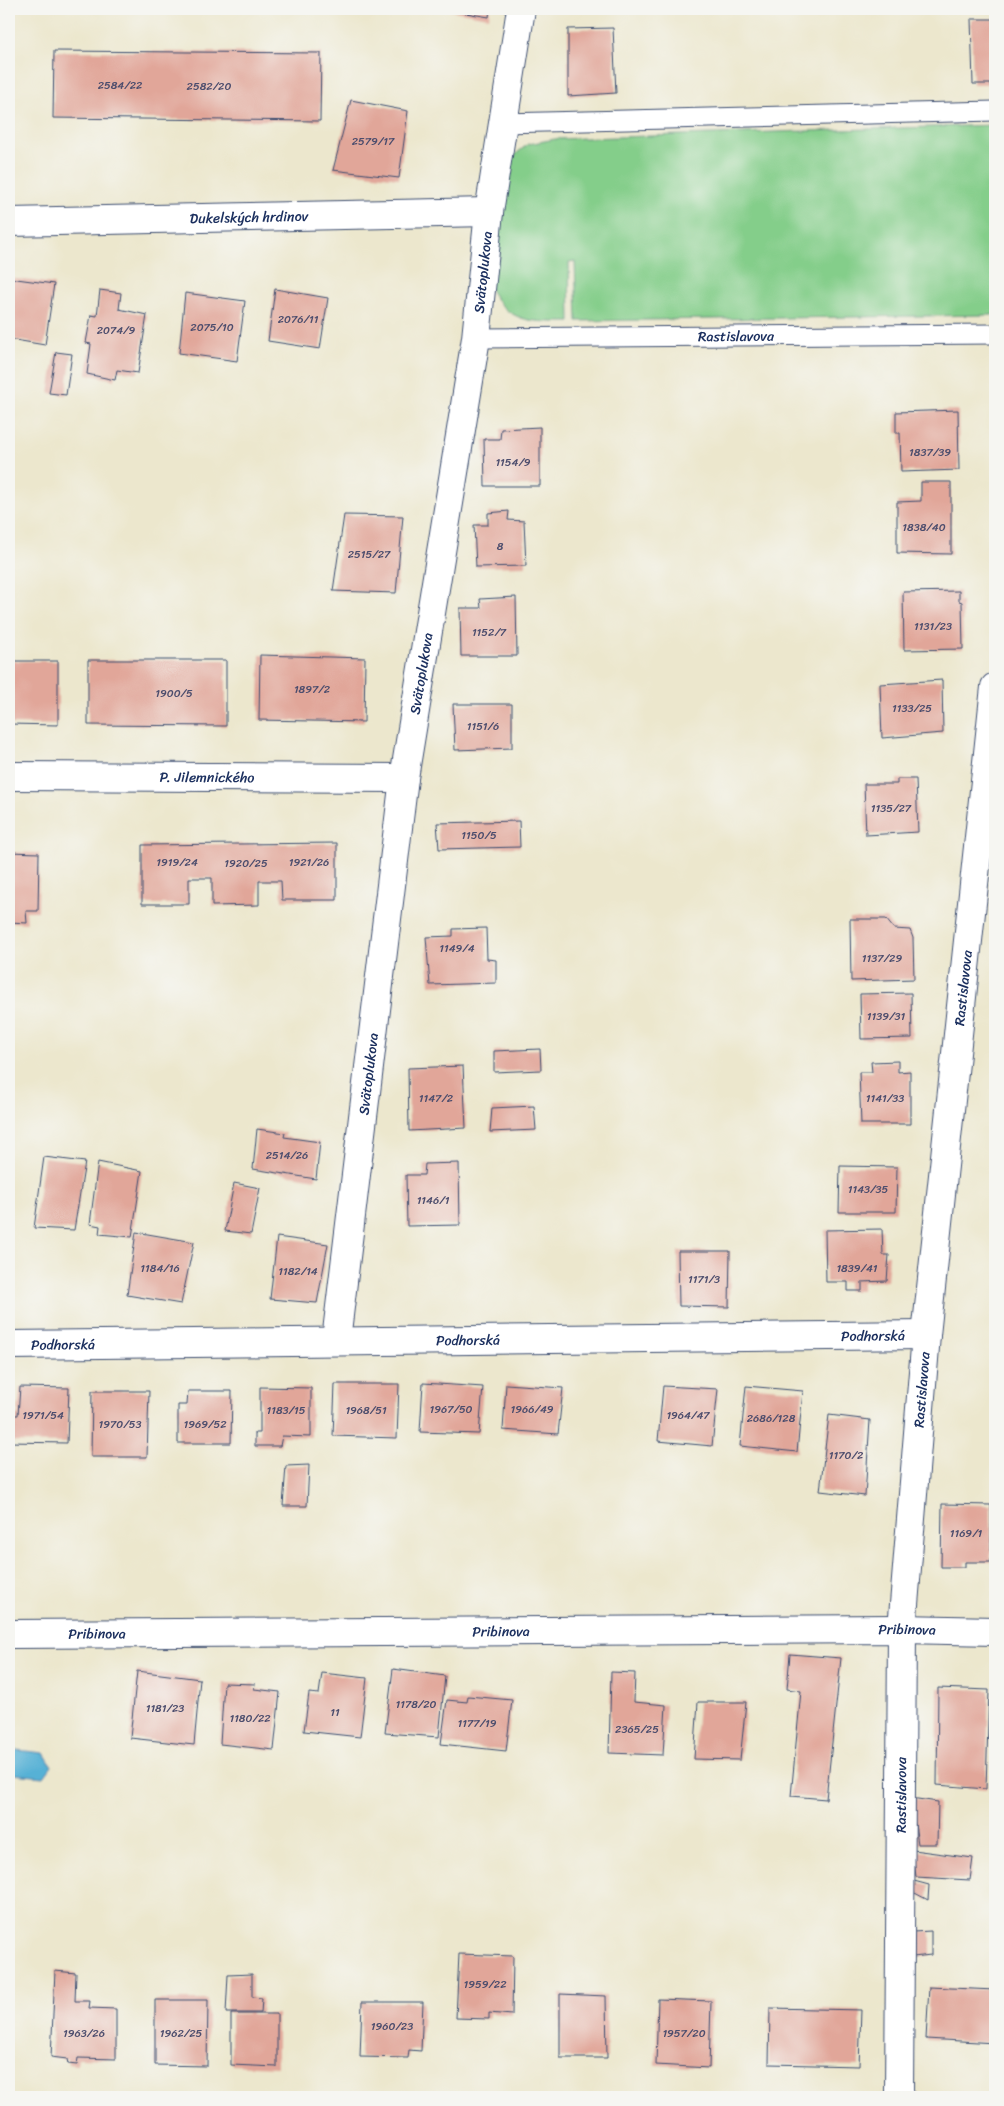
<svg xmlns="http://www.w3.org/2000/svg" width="1004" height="2106" font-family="Sriracha,sans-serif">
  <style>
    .green { fill: #84ce8a; stroke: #507e74 }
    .water { fill: #57b1d5; stroke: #39709a }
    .building { fill: #e1a699 }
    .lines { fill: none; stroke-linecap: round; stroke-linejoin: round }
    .service-casing { stroke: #3a4b6f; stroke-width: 21 }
    .minor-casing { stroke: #3a4b6f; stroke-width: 30 }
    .service { stroke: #fff; stroke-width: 19 }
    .minor { stroke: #fff; stroke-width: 28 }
    .labels { text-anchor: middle; stroke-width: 4.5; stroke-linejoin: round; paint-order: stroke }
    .number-label { font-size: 11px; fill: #4c4d6d }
    .street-label { font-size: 14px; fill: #1b2f5e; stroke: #f6f6f2 }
  </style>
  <rect width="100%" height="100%" fill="#f6f6f2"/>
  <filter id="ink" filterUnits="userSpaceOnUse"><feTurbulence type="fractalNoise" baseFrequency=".02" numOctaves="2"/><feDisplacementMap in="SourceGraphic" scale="10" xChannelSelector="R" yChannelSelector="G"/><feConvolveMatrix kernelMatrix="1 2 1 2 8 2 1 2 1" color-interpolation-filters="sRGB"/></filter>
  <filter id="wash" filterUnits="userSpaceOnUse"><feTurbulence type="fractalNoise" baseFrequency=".0096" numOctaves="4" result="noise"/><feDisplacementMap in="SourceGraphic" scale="20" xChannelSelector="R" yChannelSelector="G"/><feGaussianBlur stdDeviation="1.12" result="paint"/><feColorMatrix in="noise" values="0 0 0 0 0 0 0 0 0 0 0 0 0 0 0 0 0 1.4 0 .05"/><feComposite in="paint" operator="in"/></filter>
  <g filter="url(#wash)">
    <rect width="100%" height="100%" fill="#ece7cd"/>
    <path class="green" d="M995,125V313L992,315L577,321L575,261L569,262L570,322C532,322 507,324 488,285L511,158L528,144L555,139Z"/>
    <polygon class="water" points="16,1750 44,1753 52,1766 44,1777 13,1774 9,1770 9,1753"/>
    <g id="blocks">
      <g class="building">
        <polygon points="442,9 490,9 489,17"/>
        <polygon points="971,19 995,19 995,84 973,84"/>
        <polygon points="613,28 616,93 568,96 568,29"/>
        <polygon points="54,51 321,53 320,121 53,118"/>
        <polygon points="351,100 408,111 399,178 333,170"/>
        <polygon points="9,278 54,284 45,345 9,339"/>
        <polygon points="275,289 328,298 320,349 268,341"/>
        <polygon points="100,290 121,293 119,309 147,315 138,373 117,370 115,380 87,374 91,344 86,343 91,315 97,316"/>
        <polygon points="185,293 245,301 237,361 179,353"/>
        <polygon points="56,352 72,354 66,395 49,393"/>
        <polygon points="958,410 959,470 901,472 900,433 896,433 896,412"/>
        <polygon points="540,427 540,486 485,486 484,439 500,439 501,429"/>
        <polygon points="921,482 951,482 951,554 897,553 897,502 921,501"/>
        <polygon points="509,511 508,520 524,521 526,566 476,567 474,525 488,525 488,513"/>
        <polygon points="344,515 403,516 396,593 333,591"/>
        <polygon points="959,591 959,601 962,602 963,649 904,650 903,592"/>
        <polygon points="516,597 517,656 461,656 460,608 481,608 480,599"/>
        <polygon points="260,655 365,658 364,722 259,720"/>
        <polygon points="88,660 226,660 226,726 88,725"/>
        <polygon points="9,661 58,661 58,725 9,724"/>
        <polygon points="942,680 943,733 882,738 880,684"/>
        <polygon points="453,704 512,704 512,748 455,750"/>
        <polygon points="897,779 916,779 918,832 866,835 864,784 897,784"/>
        <polygon points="519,821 520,847 439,849 437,823"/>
        <polygon points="337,843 337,900 282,900 281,881 259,881 259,905 212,906 212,878 189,878 189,904 142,904 142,845"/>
        <polygon points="9,852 39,853 38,911 26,911 27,923 9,922"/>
        <polygon points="850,919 886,919 894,929 910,930 913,938 914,979 851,981"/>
        <polygon points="486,928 487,959 496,960 496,983 430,985 426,937 453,936 453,929"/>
        <polygon points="911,993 912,1038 861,1039 860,994"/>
        <polygon points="540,1049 541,1070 494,1072 494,1051"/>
        <polygon points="898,1061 898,1072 910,1071 910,1124 861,1124 859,1072 872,1072 871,1062"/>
        <polygon points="463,1066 466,1128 409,1131 408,1068"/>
        <polygon points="534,1106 536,1130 490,1132 492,1108"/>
        <polygon points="257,1129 285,1133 284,1137 320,1142 316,1179 253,1169"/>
        <polygon points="44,1157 85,1162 74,1230 34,1228"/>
        <polygon points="98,1162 142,1171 132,1237 99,1234 100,1226 90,1224"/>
        <polygon points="459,1163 460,1225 407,1226 406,1175 424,1175 425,1164"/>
        <polygon points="840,1166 897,1167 896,1212 839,1212"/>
        <polygon points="234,1183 260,1188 251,1234 225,1231"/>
        <polygon points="882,1229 883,1255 889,1255 887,1281 862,1282 862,1291 848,1291 848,1282 826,1282 825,1230"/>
        <polygon points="136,1232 194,1242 181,1304 127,1295"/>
        <polygon points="277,1237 328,1244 317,1303 270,1299"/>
        <polygon points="678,1251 730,1251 729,1307 679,1306"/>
        <polygon points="423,1383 483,1387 479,1434 420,1432"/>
        <polygon points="335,1384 399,1384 397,1438 333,1436"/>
        <polygon points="506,1384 563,1388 558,1434 503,1430"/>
        <polygon points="663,1386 718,1389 712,1446 658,1441"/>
        <polygon points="746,1386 803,1391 797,1452 740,1446"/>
        <polygon points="20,1387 69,1388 67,1443 9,1442 9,1415 18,1415"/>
        <polygon points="260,1387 311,1388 311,1437 282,1436 280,1446 255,1446 255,1433 260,1433"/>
        <polygon points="92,1391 149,1391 147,1457 91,1457"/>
        <polygon points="188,1391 232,1391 231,1443 178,1443 178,1405 187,1405"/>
        <polygon points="829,1415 870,1420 865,1496 820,1491"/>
        <polygon points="309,1465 307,1506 283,1506 286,1466"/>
        <polygon points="942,1504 991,1505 991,1562 965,1562 965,1567 941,1567"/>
        <polygon points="790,1654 841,1658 826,1799 791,1796 801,1691 787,1689"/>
        <polygon points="393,1669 445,1676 439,1737 385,1733"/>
        <polygon points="137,1671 200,1679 194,1745 130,1738"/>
        <polygon points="611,1672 635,1673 634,1702 666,1705 663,1755 609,1753"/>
        <polygon points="322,1673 367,1678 360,1737 304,1731 309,1693 319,1694"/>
        <polygon points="224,1683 255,1684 254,1689 280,1692 274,1750 220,1744"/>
        <polygon points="938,1688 989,1690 986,1789 937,1785"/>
        <polygon points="468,1696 512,1700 506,1751 441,1744 447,1700 467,1702"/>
        <polygon points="698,1702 746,1702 740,1760 694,1759"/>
        <polygon points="911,1798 938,1802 937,1844 918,1844"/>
        <polygon points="913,1850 973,1858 970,1880 916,1877"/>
        <polygon points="914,1881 929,1885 928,1900 913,1892"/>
        <polygon points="931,1931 931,1955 913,1957 913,1932"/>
        <polygon points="459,1954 513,1956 512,2015 489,2013 489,2019 456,2018"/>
        <polygon points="55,1971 76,1973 75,2001 90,2001 89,2008 116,2009 116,2059 78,2058 77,2065 68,2064 67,2059 51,2057"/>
        <polygon points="252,1974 252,1997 262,1998 261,2013 226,2013 228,1975"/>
        <polygon points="929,1987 995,1990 995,2043 926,2039"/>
        <polygon points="560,1994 606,1996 607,2058 560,2058"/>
        <polygon points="658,1999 711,2001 709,2068 656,2065"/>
        <polygon points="155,2000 208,2000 207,2066 155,2065"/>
        <polygon points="362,2002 423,2002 421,2051 409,2050 408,2058 360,2057"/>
        <polygon points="770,2008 861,2010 859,2066 769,2064"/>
        <polygon points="231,2014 277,2014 277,2067 231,2065"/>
      </g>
    </g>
  </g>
  <g filter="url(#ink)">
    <use href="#blocks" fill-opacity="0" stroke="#3a4b6f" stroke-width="1"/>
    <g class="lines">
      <g class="service-casing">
        <g id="service">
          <polyline points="503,123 995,111"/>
          <path id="s1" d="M476,338L995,334"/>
        </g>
      </g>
      <g class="minor-casing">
        <g id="minor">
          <path id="s2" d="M9,222L489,212"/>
          <path id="s3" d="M9,776L404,778"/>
          <path id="s4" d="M336,1340L404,778L476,338L489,212L521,9"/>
          <path id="s5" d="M9,1345L926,1335"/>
          <path id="s6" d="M9,1634L902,1629L995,1631"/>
          <path id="s7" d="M899,2097L902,1629L926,1335L995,687"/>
        </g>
      </g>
      <use href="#service" class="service"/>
      <use href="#minor" class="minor"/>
    </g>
  </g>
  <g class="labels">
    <g class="number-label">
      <text x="120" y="89">2584/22</text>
      <text x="209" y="90">2582/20</text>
      <text x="373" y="145">2579/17</text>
      <text x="298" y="323">2076/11</text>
      <text x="212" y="331">2075/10</text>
      <text x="116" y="334">2074/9</text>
      <text x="930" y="456">1837/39</text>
      <text x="513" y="466">1154/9</text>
      <text x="924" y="531">1838/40</text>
      <text x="500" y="550">8</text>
      <text x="369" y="558">2515/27</text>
      <text x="933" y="630">1131/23</text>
      <text x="489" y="636">1152/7</text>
      <text x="312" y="693">1897/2</text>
      <text x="174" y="697">1900/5</text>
      <text x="912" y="712">1133/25</text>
      <text x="483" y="730">1151/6</text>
      <text x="891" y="812">1135/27</text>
      <text x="479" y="839">1150/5</text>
      <text x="177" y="866">1919/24</text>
      <text x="309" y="866">1921/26</text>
      <text x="246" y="867">1920/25</text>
      <text x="457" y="952">1149/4</text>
      <text x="882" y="962">1137/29</text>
      <text x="886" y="1020">1139/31</text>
      <text x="436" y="1102">1147/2</text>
      <text x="885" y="1102">1141/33</text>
      <text x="287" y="1159">2514/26</text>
      <text x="868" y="1193">1143/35</text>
      <text x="433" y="1204">1146/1</text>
      <text x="160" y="1272">1184/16</text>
      <text x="857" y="1272">1839/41</text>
      <text x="298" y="1275">1182/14</text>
      <text x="704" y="1283">1171/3</text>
      <text x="451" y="1413">1967/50</text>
      <text x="532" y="1413">1966/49</text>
      <text x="286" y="1414">1183/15</text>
      <text x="366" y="1414">1968/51</text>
      <text x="43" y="1419">1971/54</text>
      <text x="688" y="1419">1964/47</text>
      <text x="771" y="1422">2686/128</text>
      <text x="120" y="1428">1970/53</text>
      <text x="205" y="1428">1969/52</text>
      <text x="846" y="1459">1170/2</text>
      <text x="966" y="1537">1169/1</text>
      <text x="416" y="1708">1178/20</text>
      <text x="165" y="1712">1181/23</text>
      <text x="335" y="1716">11</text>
      <text x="250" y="1722">1180/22</text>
      <text x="477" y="1727">1177/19</text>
      <text x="637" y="1733">2365/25</text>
      <text x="485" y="1988">1959/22</text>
      <text x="392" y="2030">1960/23</text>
      <text x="84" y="2037">1963/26</text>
      <text x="181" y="2037">1962/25</text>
      <text x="684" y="2037">1957/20</text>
    </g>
    <g class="street-label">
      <text dy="5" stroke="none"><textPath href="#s2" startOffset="240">Dukelských hrdinov</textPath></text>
      <text dy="5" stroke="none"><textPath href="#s4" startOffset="1078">Svätoplukova</textPath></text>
      <text dy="5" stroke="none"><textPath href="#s1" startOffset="260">Rastislavova</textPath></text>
      <text dy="5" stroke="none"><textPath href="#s4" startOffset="672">Svätoplukova</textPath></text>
      <text dy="5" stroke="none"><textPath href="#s3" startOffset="198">P. Jilemnického</textPath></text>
      <text dy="5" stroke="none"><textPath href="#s7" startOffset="1112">Rastislavova</textPath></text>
      <text dy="5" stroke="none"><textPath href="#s4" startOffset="268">Svätoplukova</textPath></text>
      <text dy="5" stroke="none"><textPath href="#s5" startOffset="864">Podhorská</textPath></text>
      <text dy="5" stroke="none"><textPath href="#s5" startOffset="459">Podhorská</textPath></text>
      <text dy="5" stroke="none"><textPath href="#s5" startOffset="54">Podhorská</textPath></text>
      <text dy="5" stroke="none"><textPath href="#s7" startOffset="708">Rastislavova</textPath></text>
      <text dy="5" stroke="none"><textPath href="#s6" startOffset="898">Pribinova</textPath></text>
      <text dy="5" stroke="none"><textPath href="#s6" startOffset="492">Pribinova</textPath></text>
      <text dy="5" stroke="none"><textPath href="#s6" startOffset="88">Pribinova</textPath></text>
      <text dy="5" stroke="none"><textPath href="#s7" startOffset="302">Rastislavova</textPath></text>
    </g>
  </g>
  <rect width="1004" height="2106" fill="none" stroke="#f6f6f2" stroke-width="30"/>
</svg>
